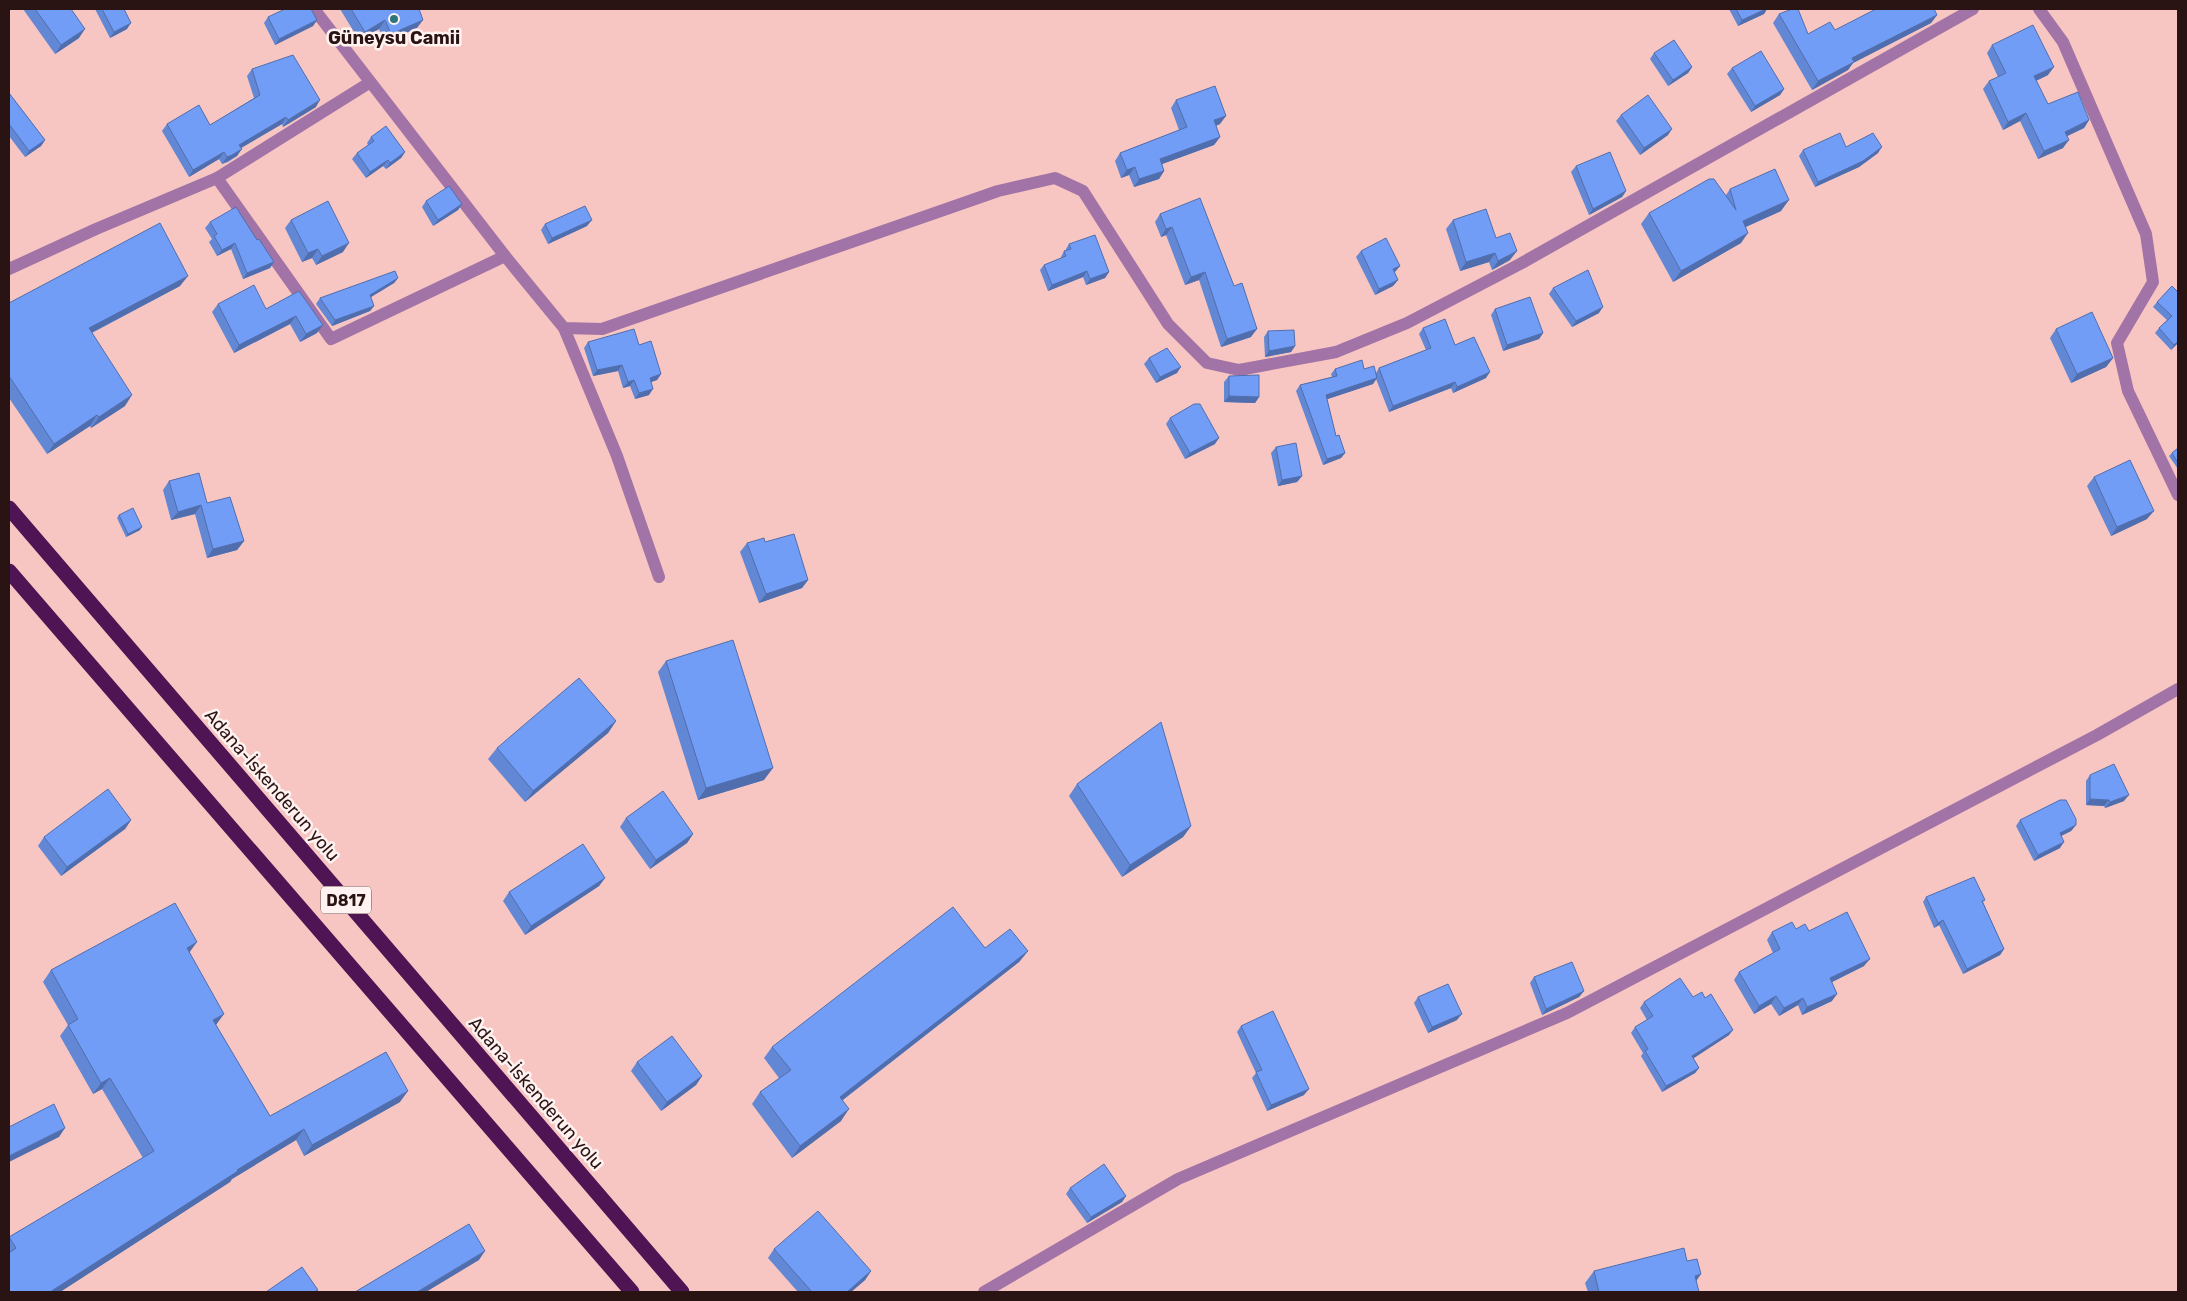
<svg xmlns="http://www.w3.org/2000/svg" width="2187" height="1301" font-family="Rubik,sans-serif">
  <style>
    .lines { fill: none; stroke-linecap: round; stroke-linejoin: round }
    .street { stroke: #a273a6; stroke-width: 12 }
    .highway { stroke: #4e1454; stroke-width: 15 }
    .wall { fill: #6287d4 }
    .shaded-wall { fill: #506ead }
    .building { fill: #729df7; stroke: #506ead }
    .poi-dot { fill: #2c757c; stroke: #fff2f0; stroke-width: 2 }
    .labels { text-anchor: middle; stroke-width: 5; stroke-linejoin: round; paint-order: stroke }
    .shield { fill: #fff2f0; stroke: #6a5755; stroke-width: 1 }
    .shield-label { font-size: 16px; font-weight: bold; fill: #2a1413 }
    .poi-label { font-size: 18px; font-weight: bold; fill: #2a1413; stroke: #fff2f0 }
    .street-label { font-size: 18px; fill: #2a1413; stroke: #fff2f0 }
  </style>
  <rect width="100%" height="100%" fill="#f8c6c2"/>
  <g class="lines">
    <g class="street">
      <polyline points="314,9 505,256 564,328 602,329 998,191 1055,178 1083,191 1168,324 1207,363 1239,370 1336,352 1407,323 1520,264 1973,9"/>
      <polyline points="2039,9 2063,42 2146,234 2153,282 2117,343 2128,391 2178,495"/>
      <polyline points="369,83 217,178 331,339 505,256"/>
      <polyline points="9,269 96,229 217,178"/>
      <polyline points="564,328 617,456 659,577"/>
      <polyline points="984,1292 1178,1179 1567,1013 2097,735 2178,689"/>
    </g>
    <g class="highway">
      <polyline points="9,508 682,1292"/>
      <polyline points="9,571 632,1292"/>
    </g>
  </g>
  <g class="wall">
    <polygon points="23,9 71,9 79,38 55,54"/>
    <polygon points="95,9 124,9 127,29 110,38"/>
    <polygon points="340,9 419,9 417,28 385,42 379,29 359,40"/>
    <polygon points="1729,9 1767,9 1764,14 1738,26"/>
    <polygon points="1779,14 1808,34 1937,15 1931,23 1853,63 1848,70 1812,90 1773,23"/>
    <polygon points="268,17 317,20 313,26 275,45 264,23"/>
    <polygon points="1992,45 2048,75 2036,81 2048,104 2089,120 2084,128 2067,136 2063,148 2038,159 2020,121 2003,130 1983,89 1989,81 1998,77 1987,53"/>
    <polygon points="1654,53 1692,67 1688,73 1668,86 1650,59"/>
    <polygon points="1732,68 1784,89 1780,95 1751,112 1727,74"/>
    <polygon points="252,69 316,107 283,127 282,124 241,148 237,156 228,162 222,164 219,159 189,177 162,131 167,124 210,125 254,98 247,76"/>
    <polygon points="9,93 45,140 41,146 25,157 9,136"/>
    <polygon points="1176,100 1220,124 1216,126 1220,137 1214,145 1162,164 1164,171 1159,179 1134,187 1129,175 1121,178 1115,161 1120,153 1179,130 1171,108"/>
    <polygon points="1621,115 1668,135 1640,155 1616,121"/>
    <polygon points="371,137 405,152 401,158 386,169 383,166 366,178 352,159 357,153 368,145 367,143"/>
    <polygon points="1803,150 1878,153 1859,167 1815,187 1799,156"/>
    <polygon points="1576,166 1626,191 1622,197 1589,215 1571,172"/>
    <polygon points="1730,189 1781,211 1746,227 1741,243 1673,282 1641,224 1649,213 1726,195"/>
    <polygon points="426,201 462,204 458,210 433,226 422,207"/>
    <polygon points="1160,214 1234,286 1251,337 1221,347 1199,280 1185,285 1166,235 1161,237 1155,222"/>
    <polygon points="291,220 343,252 316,265 312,258 302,262 285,228"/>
    <polygon points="1453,220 1496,238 1510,260 1492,270 1489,262 1460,271 1446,229"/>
    <polygon points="210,222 257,240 274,262 270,268 243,279 231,249 217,256 209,242 212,239 205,228"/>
    <polygon points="545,224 587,226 548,244 541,230"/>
    <polygon points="1069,244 1109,272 1105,278 1086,285 1083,277 1048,291 1040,270 1044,265 1061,258 1061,257 1064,251 1066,251 1066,249"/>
    <polygon points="1361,251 1400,266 1394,272 1398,280 1393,286 1375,295 1356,257"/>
    <polygon points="398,278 394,283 371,297 374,306 370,311 332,326 316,304 320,298"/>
    <polygon points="180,286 92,333 125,406 91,428 90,426 47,454 9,398 9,303"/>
    <polygon points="2172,286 2178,343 2171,350 2155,333 2159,328 2167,320 2153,307 2157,302"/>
    <polygon points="1553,288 1599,313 1572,327 1549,294"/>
    <polygon points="299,291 317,333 300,342 290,324 234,353 212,312 218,304 266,309"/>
    <polygon points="1495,309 1543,333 1539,339 1503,351 1491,315"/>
    <polygon points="1423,328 1455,345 1486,378 1453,393 1451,388 1389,412 1376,379 1373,384 1327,399 1336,436 1345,453 1341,458 1323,465 1296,391 1300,385 1332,377 1331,374 1335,369 1364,369 1376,373 1379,368 1426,350 1419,334"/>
    <polygon points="2056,329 2113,358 2106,367 2071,383 2050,338"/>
    <polygon points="1268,331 1295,346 1291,352 1265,357 1264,337"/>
    <polygon points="588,342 639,345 661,374 657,380 651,382 649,395 635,399 630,386 623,388 618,371 593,376 584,348"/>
    <polygon points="1149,358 1177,373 1156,383 1144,364"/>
    <polygon points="1229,376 1259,397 1255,403 1224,402 1224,382"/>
    <polygon points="1170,418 1215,444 1185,459 1166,424"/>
    <polygon points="1276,447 1302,476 1297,482 1278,486 1271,453"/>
    <polygon points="2178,448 2178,469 2169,456 2172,453"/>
    <polygon points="2094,477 2147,519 2111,536 2087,486"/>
    <polygon points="169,481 207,503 244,541 237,550 207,558 195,514 171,520 163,490"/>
    <polygon points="119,515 140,530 126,537 117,518"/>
    <polygon points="765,542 808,580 802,588 759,603 740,552 747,543"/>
    <polygon points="666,661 764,780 698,800 658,672"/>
    <polygon points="616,721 608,733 525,802 488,759 497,748"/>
    <polygon points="2090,775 2124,801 2105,808 2104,806 2086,805 2086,781"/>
    <polygon points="1077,784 1191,826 1183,837 1122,877 1069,796"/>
    <polygon points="626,818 693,834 687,843 650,869 620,827"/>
    <polygon points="131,820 125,829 61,876 38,846 44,837"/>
    <polygon points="2020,820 2076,825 2071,831 2061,836 2060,848 2034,861 2016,826"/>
    <polygon points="605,878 599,886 525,935 503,901 509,892"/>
    <polygon points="1926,897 1985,900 1983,902 2004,949 2000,955 1963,974 1939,925 1934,928 1923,902"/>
    <polygon points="1796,929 1809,931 1864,966 1832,982 1832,1001 1802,1015 1798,1005 1779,1016 1771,1004 1754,1014 1734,980 1739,972 1773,953 1767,940 1772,932"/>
    <polygon points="985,948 1028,951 1019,962 843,1100 841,1121 792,1158 752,1104 760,1092 779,1078 764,1058 772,1047"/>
    <polygon points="189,952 216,1025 270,1116 400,1102 304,1156 296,1140 232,1179 230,1182 60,1292 9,1292 9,1237 143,1158 102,1089 93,1094 60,1036 68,1025 43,982 51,970"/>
    <polygon points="1534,977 1584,991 1579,997 1542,1015 1530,983"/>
    <polygon points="1418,997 1457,1020 1428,1033 1414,1003"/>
    <polygon points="1693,997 1729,1035 1693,1058 1699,1068 1695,1073 1662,1092 1641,1056 1643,1053 1631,1033 1635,1027 1647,1020 1640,1008 1644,1002"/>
    <polygon points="1241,1026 1304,1095 1267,1111 1252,1078 1256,1073 1237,1032"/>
    <polygon points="637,1062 702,1076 696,1085 661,1111 631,1071"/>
    <polygon points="1070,1188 1126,1196 1122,1202 1087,1223 1066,1194"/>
    <polygon points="774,1249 871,1271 865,1280 851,1292 798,1292 768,1258"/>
    <polygon points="1687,1261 1696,1281 1699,1292 1588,1292 1585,1283 1594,1271"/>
  </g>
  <g class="shaded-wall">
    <polygon points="1766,9 1767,9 1764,14 1738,26 1742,20"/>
    <polygon points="1937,15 1931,23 1853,63 1848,70 1812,90 1818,81 1852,58"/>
    <polygon points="317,20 313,26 275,45 279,39"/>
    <polygon points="385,20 379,29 359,40 365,32"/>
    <polygon points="423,20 417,28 385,42 391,34"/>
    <polygon points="131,23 127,29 110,38 114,32"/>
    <polygon points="85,29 79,38 55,54 61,45"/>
    <polygon points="1692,67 1688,73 1668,86 1673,80"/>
    <polygon points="2054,67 2048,75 2029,84 2034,76"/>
    <polygon points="1784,89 1780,95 1751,112 1755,106"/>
    <polygon points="320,100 316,107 283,127 288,120"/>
    <polygon points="2026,113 2020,121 2003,130 2008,122"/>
    <polygon points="1226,116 1220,124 1208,128 1214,120"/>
    <polygon points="286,117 282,124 234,152 239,145"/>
    <polygon points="2089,120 2084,128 2059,140 2065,132"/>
    <polygon points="1672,129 1668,135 1640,155 1644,148"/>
    <polygon points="1220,137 1214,145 1154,167 1160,159"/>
    <polygon points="45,140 41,146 25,157 29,151"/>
    <polygon points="2069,140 2063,148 2038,159 2044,151"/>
    <polygon points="1882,147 1878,153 1859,167 1815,187 1818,182"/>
    <polygon points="242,149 237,156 222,164 227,157"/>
    <polygon points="224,152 219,159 189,177 193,170"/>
    <polygon points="405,152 401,158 386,169 390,163"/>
    <polygon points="388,160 383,166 366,178 370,172"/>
    <polygon points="1135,167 1129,175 1121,178 1127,170"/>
    <polygon points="1164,171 1159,179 1134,187 1139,179"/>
    <polygon points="1626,191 1622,197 1589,215 1593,209"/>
    <polygon points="1789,200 1781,211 1736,231 1743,221"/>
    <polygon points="462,204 458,210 433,226 438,220"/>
    <polygon points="592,220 587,226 548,244 552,238"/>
    <polygon points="1172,227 1166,235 1161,237 1166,229"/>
    <polygon points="1748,233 1741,243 1673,282 1681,271"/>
    <polygon points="235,243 231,249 217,256 222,250"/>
    <polygon points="349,243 343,252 316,265 322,256"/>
    <polygon points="318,249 312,258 302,262 308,253"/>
    <polygon points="1517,251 1510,260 1492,270 1498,261"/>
    <polygon points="1495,253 1489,262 1460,271 1466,262"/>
    <polygon points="274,262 270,268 243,279 247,273"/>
    <polygon points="1400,266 1395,272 1388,275 1393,269"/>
    <polygon points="1087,271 1083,277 1048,291 1052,285"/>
    <polygon points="1109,272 1105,278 1086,285 1090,279"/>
    <polygon points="1205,272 1199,280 1185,285 1191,277"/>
    <polygon points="188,276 180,286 81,338 89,328"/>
    <polygon points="398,278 394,283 366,300 370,295"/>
    <polygon points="1398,280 1393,286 1375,295 1379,289"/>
    <polygon points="374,306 370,311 332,326 335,320"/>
    <polygon points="1603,307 1599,313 1572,327 1576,321"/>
    <polygon points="296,316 290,324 234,353 239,345"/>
    <polygon points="323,325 317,333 300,342 306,334"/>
    <polygon points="1257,329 1251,337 1221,347 1227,339"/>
    <polygon points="1543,333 1539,339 1503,351 1507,345"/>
    <polygon points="2178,341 2178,343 2171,350 2174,345"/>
    <polygon points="1295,346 1291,352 1265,357 1269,351"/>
    <polygon points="2113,358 2106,367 2071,383 2077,374"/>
    <polygon points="622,365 618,371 593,376 597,370"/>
    <polygon points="1181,367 1177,373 1156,383 1160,377"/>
    <polygon points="1490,372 1486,378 1453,393 1457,387"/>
    <polygon points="661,374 657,380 645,384 650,378"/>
    <polygon points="1377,378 1373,384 1322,401 1326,395"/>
    <polygon points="634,380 630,386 623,388 628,382"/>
    <polygon points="1455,382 1451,388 1389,412 1393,406"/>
    <polygon points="653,389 649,395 635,399 639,393"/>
    <polygon points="132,395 125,406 91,428 99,417"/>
    <polygon points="1229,396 1259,397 1255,403 1224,402"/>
    <polygon points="97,415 90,426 47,454 54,444"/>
    <polygon points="1219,438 1215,444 1185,459 1190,453"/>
    <polygon points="1345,453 1341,458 1323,465 1327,459"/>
    <polygon points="1302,476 1297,482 1278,486 1282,480"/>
    <polygon points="201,505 195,514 171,520 178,512"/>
    <polygon points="2154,511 2147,519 2111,536 2117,527"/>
    <polygon points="142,527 140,530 126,537 128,534"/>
    <polygon points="244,541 237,550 207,558 213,549"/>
    <polygon points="808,580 802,588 759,603 766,594"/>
    <polygon points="616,721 608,733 525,802 533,791"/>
    <polygon points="773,768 764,780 698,800 706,788"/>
    <polygon points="2129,795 2124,801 2105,808 2110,802"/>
    <polygon points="2090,799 2109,800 2104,806 2086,805"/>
    <polygon points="131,820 125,829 61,876 67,867"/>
    <polygon points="2076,825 2071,831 2055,839 2060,833"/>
    <polygon points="1191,826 1183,837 1122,877 1130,865"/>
    <polygon points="693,834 687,843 650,869 656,860"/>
    <polygon points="2064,842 2060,848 2034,861 2038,855"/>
    <polygon points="605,878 599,886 525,935 531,926"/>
    <polygon points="1943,920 1939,925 1934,928 1938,923"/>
    <polygon points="197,942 189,953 187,948"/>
    <polygon points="2004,949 2000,955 1963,974 1967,969"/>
    <polygon points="1028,951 1019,962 832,1108 840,1097"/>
    <polygon points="1870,959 1864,966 1824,986 1830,978"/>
    <polygon points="1584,991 1579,997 1542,1015 1546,1009"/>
    <polygon points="1837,994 1832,1001 1802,1015 1807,1007"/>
    <polygon points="1776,996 1771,1004 1754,1014 1759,1006"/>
    <polygon points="1803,998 1798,1005 1779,1016 1784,1008"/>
    <polygon points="224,1014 216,1025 205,1032 213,1020"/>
    <polygon points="1462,1014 1457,1020 1428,1033 1432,1027"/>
    <polygon points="1733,1030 1729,1035 1688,1062 1692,1056"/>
    <polygon points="1699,1068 1695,1073 1662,1092 1666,1086"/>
    <polygon points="702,1076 696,1085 661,1111 667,1102"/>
    <polygon points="110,1078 102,1089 93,1094 101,1083"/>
    <polygon points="1309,1089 1304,1095 1267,1111 1271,1105"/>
    <polygon points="408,1091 400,1102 304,1156 312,1145"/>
    <polygon points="849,1109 841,1121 792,1158 800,1146"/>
    <polygon points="65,1128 59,1137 9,1162 9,1156"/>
    <polygon points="304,1129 296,1140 232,1179 230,1182 60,1292 50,1292 237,1170"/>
    <polygon points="1126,1196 1122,1202 1087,1223 1091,1217"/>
    <polygon points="485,1251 479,1260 426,1292 417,1292"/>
    <polygon points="871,1271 865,1280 851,1292 847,1292"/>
    <polygon points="1701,1274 1693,1286 1695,1276"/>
  </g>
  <g class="building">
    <polygon points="35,9 71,9 85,29 61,45"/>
    <polygon points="102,9 124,9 131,23 114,32"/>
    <polygon points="285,9 311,9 317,20 279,39 268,17"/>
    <polygon points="351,9 419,9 423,20 391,34 385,20 365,32"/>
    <polygon points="1736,9 1766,9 1742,20"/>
    <polygon points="1792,9 1798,9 1808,34 1830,22 1835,30 1876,9 1934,9 1937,15 1852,58 1854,62 1818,81 1779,14"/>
    <polygon points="2033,25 2054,67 2034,76 2048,104 2078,92 2089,120 2065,132 2069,140 2044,151 2026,113 2008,122 1989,81 2006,73 1992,45"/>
    <polygon points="1674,40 1692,67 1673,80 1654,53"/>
    <polygon points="1761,51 1784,89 1755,106 1732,68"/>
    <polygon points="293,55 320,100 288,120 286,117 239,145 242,149 232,155 227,157 224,152 193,170 167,124 199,105 210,125 260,95 252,69"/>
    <polygon points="1215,86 1226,116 1214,120 1220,137 1160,159 1164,171 1139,179 1135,167 1127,170 1120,153 1187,127 1176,100"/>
    <polygon points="9,93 45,140 29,151 9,124"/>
    <polygon points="1648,95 1672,129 1644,148 1621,115"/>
    <polygon points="386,126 405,152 390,163 388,160 370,172 357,153 374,141 371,137"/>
    <polygon points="1840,133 1846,147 1873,133 1882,147 1863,161 1818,182 1803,150"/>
    <polygon points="1610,152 1626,191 1593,209 1576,166"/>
    <polygon points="1775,169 1789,200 1743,221 1748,233 1681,271 1649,213 1709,179 1714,179 1736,210 1730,189"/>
    <polygon points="449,186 462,204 438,220 426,201"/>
    <polygon points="1200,198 1234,286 1242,283 1257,329 1227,339 1205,272 1191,277 1172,227 1166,229 1160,214"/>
    <polygon points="328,201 349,243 322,256 318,249 308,253 291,220"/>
    <polygon points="585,206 592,220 552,238 545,224"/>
    <polygon points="236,207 257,240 259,239 274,262 247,273 235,243 222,250 214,236 217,234 210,222"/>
    <polygon points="1486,209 1496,238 1510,233 1517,251 1498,261 1495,253 1466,262 1453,220"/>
    <polygon points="160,223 188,276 89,328 132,395 99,417 97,415 54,444 9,376 9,303"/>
    <polygon points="1095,235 1109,272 1090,279 1087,271 1052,285 1044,265 1066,256 1064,251 1071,249 1069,244"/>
    <polygon points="1386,238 1400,266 1393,269 1398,280 1379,289 1361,251"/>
    <polygon points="1588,270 1603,307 1576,321 1553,288"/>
    <polygon points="395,271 398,278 370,295 374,306 335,320 320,298"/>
    <polygon points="254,285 266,309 299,291 323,325 306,334 296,316 239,345 218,304"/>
    <polygon points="2172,286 2178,292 2178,341 2174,345 2159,328 2172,316 2157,302"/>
    <polygon points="1530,297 1543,333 1507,345 1495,309"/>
    <polygon points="2092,312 2113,358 2077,374 2056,329"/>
    <polygon points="1445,319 1455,345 1474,337 1490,372 1457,387 1455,382 1393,406 1379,368 1431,348 1423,328"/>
    <polygon points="634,329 639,345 651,341 661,374 650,378 653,389 639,393 634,380 628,382 622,365 597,370 588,342"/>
    <polygon points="1294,330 1295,346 1269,351 1268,331"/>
    <polygon points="1167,348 1181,367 1160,377 1149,358"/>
    <polygon points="1362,360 1364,369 1374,366 1377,378 1326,395 1336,436 1339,435 1345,453 1327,459 1300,385 1337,376 1335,369"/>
    <polygon points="1259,375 1259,397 1229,396 1229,376"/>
    <polygon points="1194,404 1200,404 1219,438 1190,453 1170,418"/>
    <polygon points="1296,443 1302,476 1282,480 1276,447"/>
    <polygon points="2178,448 2178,463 2172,453"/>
    <polygon points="2130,460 2154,511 2117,527 2094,477"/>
    <polygon points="199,473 207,503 230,497 244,541 213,549 201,505 178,512 169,481"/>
    <polygon points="133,508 142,527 128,534 119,515"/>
    <polygon points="794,534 808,580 766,594 747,543 764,538 765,542"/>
    <polygon points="733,640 773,768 706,788 666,661"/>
    <polygon points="579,678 616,721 533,791 497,748"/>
    <polygon points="1161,722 1191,826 1130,865 1077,784"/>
    <polygon points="2114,764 2129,795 2110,802 2109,800 2090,799 2090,775"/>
    <polygon points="108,789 131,820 67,867 44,837"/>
    <polygon points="663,791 693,834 656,860 626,818"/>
    <polygon points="2060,800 2066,800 2076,819 2076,825 2060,833 2064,842 2038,855 2020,820"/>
    <polygon points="583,844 605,878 531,926 509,892"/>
    <polygon points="1974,877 1985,900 1982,901 2004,949 1967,969 1943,920 1938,923 1926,897"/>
    <polygon points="175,903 197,942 187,948 224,1014 213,1020 270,1116 386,1052 408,1091 312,1145 304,1129 237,1170 238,1171 50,1292 9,1292 9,1253 16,1248 9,1237 154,1151 110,1078 101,1083 68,1025 78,1019 51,970"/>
    <polygon points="953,907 985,948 1010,929 1028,951 840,1097 849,1109 800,1146 760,1092 791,1070 772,1047"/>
    <polygon points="1847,912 1870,959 1830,978 1837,994 1807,1007 1803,998 1784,1008 1776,996 1759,1006 1739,972 1780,949 1772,932 1792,922 1796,929 1805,924 1809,931"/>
    <polygon points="1572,962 1584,991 1546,1009 1534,977"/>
    <polygon points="1680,978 1693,997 1702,992 1705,998 1711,994 1733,1030 1692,1056 1699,1068 1666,1086 1645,1051 1648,1049 1635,1027 1653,1016 1644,1002"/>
    <polygon points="1448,984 1462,1014 1432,1027 1418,997"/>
    <polygon points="1273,1011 1309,1089 1271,1105 1256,1072 1262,1070 1241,1026"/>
    <polygon points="672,1036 702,1076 667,1102 637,1062"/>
    <polygon points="54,1104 65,1128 9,1156 9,1127"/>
    <polygon points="1104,1164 1126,1196 1091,1217 1070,1188"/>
    <polygon points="818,1211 871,1271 847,1292 812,1292 774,1249"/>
    <polygon points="469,1224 485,1251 417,1292 355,1292"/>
    <polygon points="1684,1248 1687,1261 1697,1259 1701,1274 1695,1276 1699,1292 1599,1292 1594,1271"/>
    <polygon points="302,1267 318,1290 314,1292 266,1292"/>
  </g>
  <circle class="poi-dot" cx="394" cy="19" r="5"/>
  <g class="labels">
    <rect class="shield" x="321" y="886.5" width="50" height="27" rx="4"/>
    <g class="shield-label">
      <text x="346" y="906">D817</text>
    </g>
    <g class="poi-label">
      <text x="394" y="44">Güneysu Camii</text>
    </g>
    <g class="street-label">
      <text transform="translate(272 785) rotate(49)" y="6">Adana-İskenderun yolu</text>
      <text transform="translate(536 1093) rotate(49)" y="6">Adana-İskenderun yolu</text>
    </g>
  </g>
  <rect width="2187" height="1301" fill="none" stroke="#2a1413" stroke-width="20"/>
</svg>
